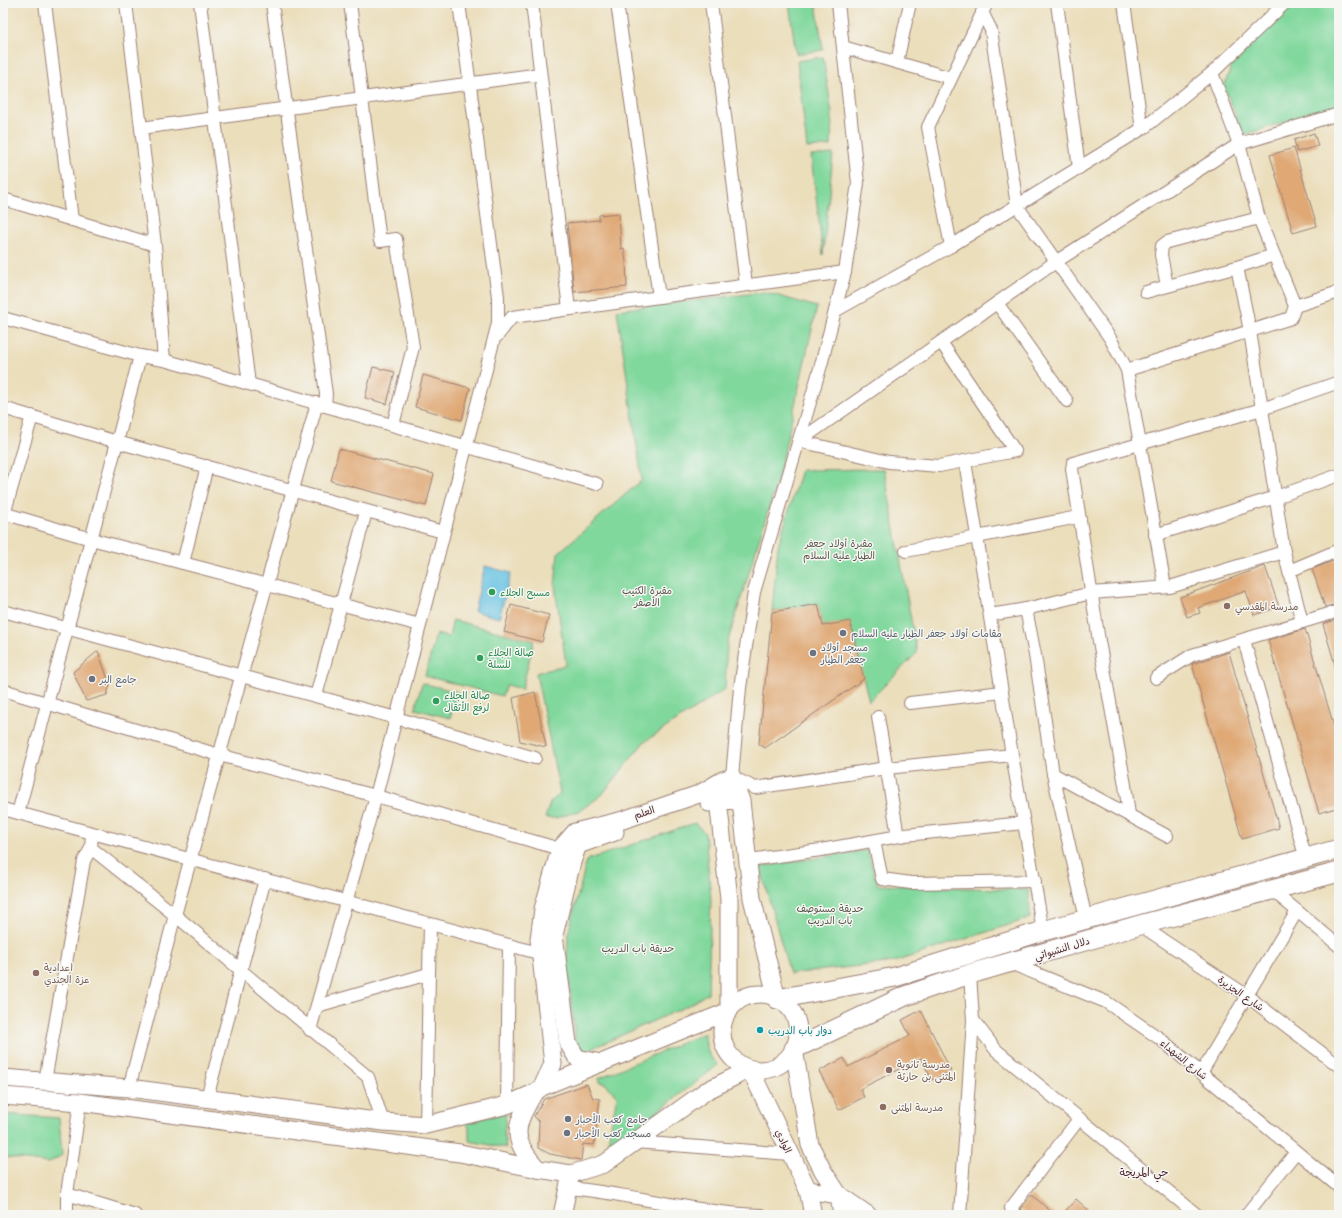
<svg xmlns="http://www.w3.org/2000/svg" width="1342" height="1218" font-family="'Shantell Sans','Playpen Sans Arabic',sans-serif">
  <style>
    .green { fill: #81d89d; stroke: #667c64 }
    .water { fill: #64c1e2; stroke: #577086 }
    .building { fill: #dfa874 }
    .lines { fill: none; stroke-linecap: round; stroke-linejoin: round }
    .street-casing { stroke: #9a7e73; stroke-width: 14 }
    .secondary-casing { stroke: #9a7e73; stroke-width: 19 }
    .primary-casing { stroke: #9a7e73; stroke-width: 21 }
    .street { stroke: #fff; stroke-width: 12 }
    .secondary { stroke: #fff; stroke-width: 17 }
    .primary { stroke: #fff; stroke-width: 19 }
    .leisure-dot { fill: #2e9e5b; stroke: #f6f6f2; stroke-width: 1.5 }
    .education-dot { fill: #8d6e63; stroke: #f6f6f2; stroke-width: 1.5 }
    .worship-dot { fill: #6b7280; stroke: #f6f6f2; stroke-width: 1.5 }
    .culture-dot { fill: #0f9aa8; stroke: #f6f6f2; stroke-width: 1.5 }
    .labels { text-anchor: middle; stroke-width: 3; stroke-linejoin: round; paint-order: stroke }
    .park-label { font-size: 10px; fill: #5a564d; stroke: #f6f6f2 }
    .leisure-label { font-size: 10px; fill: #27864d; stroke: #f6f6f2; text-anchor: start }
    .education-label { font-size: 10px; fill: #785e54; stroke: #f6f6f2; text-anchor: start }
    .worship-label { font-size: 10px; fill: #5b616d; stroke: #f6f6f2; text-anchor: start }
    .street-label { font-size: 10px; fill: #4a1f2b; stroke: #f6f6f2 }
    .culture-label { font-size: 10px; fill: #0d838f; stroke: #f6f6f2; text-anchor: start }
    .neighbourhood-label { font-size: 11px; fill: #4a1f2b; stroke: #f6f6f2 }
  </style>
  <rect width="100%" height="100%" fill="#f6f6f2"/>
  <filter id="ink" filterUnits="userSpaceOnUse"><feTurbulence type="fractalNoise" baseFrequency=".025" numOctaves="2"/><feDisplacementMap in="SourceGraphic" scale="8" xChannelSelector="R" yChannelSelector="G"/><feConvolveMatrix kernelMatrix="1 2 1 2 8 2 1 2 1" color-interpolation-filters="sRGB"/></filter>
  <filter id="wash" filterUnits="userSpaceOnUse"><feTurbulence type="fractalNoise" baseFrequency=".012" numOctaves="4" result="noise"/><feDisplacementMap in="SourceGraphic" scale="16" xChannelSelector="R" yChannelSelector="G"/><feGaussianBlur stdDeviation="0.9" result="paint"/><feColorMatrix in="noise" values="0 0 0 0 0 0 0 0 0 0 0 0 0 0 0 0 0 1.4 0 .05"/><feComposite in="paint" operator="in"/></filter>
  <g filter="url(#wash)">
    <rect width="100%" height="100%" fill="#ebdebb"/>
    <g class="green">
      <polygon points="789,3 816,3 823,50 796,54"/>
      <polygon points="1292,3 1339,3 1339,105 1243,135 1224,86 1231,67"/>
      <polygon points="823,57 832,113 831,146 807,148 797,61"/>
      <polygon points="833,154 823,255 811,156"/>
      <polygon points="765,292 817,307 779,475 727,644 725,689 644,742 602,795 579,811 556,818 545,818 550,803 560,793 536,673 566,665 555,586 558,553 642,480 617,310"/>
      <polygon points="884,469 917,653 869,701 849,622 823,626 818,604 772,612 778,546 801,470"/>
      <polygon points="453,620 534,641 522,689 506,685 502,696 425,676 436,634 449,637"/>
      <polygon points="422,683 457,692 450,718 415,709"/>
      <polygon points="695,823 705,833 711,899 708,993 687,1006 584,1052 576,1046 567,962 568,934 587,860"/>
      <polygon points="867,850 878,885 1029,890 1030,918 894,962 790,974 760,867"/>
      <path d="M705,1033C705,1046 707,1056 718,1065L609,1149L607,1146L617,1096L606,1084L600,1082L599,1078Z"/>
      <polygon points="506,1113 504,1135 506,1148 469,1141 469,1128 467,1122"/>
      <polygon points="3,1114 59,1118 62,1155 49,1163 3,1157"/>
    </g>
    <polygon class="water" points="485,566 511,573 499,618 474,611"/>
    <g id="blocks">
      <g class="building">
        <polygon points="1314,133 1318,146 1297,152 1294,140"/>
        <polygon points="1294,148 1317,226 1293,233 1270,155"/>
        <polygon points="619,213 621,249 624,248 626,262 627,287 574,292 567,223 599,220 599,215"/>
        <polygon points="373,367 395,372 387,404 365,398"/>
        <polygon points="423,375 470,388 462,420 415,407"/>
        <polygon points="339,449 434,474 426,506 331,481"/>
        <polygon points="1339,559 1339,604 1325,607 1312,569"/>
        <polygon points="1265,566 1279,607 1254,615 1246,591 1198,608 1200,613 1187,617 1180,597"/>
        <polygon points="818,604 823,626 850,621 864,679 765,748 759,744 772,612"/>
        <polygon points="511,605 549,615 542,642 504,632"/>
        <polygon points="1339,619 1339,668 1336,668 1323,624"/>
        <polygon points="1305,629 1339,743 1339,807 1319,813 1268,640"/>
        <polygon points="98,651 110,685 107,695 86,701 73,672"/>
        <polygon points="1229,652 1279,828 1242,839 1192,664"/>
        <polygon points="535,692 546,747 520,741 513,698"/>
        <polygon points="921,1010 951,1071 932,1080 921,1058 860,1089 864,1097 839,1110 819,1071 844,1058 848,1067 910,1036 902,1020"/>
        <polygon points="587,1084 593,1098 600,1099 594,1145 583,1144 581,1160 550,1154 538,1148 539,1122 534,1116 544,1099"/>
        <polygon points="1032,1195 1055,1215 1027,1215 1020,1209"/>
        <polygon points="1076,1199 1094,1215 1062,1215"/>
      </g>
    </g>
  </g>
  <g filter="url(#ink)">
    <use href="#blocks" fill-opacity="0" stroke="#9a7e73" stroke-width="1"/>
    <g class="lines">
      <g class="street-casing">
        <g id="street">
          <polyline points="45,3 72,220"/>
          <polyline points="126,3 155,245 164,360"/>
          <polyline points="200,3 249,384"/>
          <polyline points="272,3 326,394 325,406"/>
          <polyline points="350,3 380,241 396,239 413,347 393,425"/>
          <polyline points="532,3 569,309"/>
          <polyline points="617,3 659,297"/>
          <polyline points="711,3 746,285"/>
          <polyline points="838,3 858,183 845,272 821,365 754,592 740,688 732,777 755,788 887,768 1012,755"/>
          <polyline points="1057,3 1079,168"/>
          <polyline points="1124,3 1142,129"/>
          <polyline points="982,12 991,30 1017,206 1110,338 1127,370 1165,587"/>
          <polyline points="843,47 951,78"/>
          <polyline points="897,62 910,3"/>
          <polyline points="141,128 540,74"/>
          <polyline points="3,199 155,245"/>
          <polyline points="951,246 928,127 987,3"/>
          <polyline points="1237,267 1250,331 1284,552 1302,622"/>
          <polyline points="1167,286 1161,255 1162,246 1167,242 1259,218"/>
          <polyline points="1146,292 1237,267 1274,255"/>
          <polyline points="997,303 1067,401"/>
          <polyline points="1295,306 1339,292"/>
          <polyline points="835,311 951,246 1145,127 1212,73 1285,3"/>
          <polyline points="3,318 140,356 164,360 249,384 597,484"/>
          <polyline points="497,336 512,317 845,272"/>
          <polyline points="1127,370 1291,318 1295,306 1259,218 1239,144 1212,73"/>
          <polyline points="3,408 117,442 443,532"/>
          <polyline points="799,441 1057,261 1239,144 1339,114"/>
          <polyline points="799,441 889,462 939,466 1015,451 941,342"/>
          <polyline points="965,461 1012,755 1043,931"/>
          <polyline points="3,513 91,539 420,625"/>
          <polyline points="3,518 32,416"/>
          <polyline points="1155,535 1276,497 1339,475"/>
          <polyline points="906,551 1078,517"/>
          <polyline points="183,563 207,466"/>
          <polyline points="1289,571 1339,550"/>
          <polyline points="1026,609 1035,655 1053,774"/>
          <polyline points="3,611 396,718 535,758"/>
          <polyline points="990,615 1026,609 1091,593 1170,587 1284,552"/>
          <polyline points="1244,640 1306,859"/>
          <polyline points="1156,678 1192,655 1339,611"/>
          <polyline points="3,690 219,755 376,796 560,849"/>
          <polyline points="316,696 366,512"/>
          <polyline points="910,703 1002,692"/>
          <polyline points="878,717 898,836"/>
          <polyline points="3,809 542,954"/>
          <polyline points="18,813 140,356"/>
          <polyline points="1129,815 1125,785 1099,641 1072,469 1073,463 1262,409 1339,382"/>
          <polyline points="92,833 91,848 175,915 368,1077 383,1122"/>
          <polyline points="874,841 882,879 911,883 1035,881"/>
          <polyline points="749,860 821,850 905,835 1024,823"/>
          <polyline points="1272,890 1339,946"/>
          <polyline points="1086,919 1053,774 1167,836"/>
          <polyline points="1140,925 1243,993 1339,1066"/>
          <polyline points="1010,963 1106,1002 1159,1038 1339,1187"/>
          <polyline points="317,1006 428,974"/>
          <polyline points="973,1020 996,1050 1197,1215"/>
          <polyline points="310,1030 376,796 498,323 498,297 459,3"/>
          <polyline points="1201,1073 1297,911"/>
          <polyline points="45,1081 84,861 91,848"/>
          <polyline points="129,1088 175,915 317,403"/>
          <polyline points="207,1098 265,879"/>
          <polyline points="80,1102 67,1194 135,1215"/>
          <polyline points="507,1105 509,945"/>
          <polyline points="426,1125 430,924"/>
          <polyline points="635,1142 790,1154"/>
          <path d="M569,1188C633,1194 696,1213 761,1215"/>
          <polyline points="67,1215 67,1194"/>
          <polyline points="960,1215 973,1020 970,974"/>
          <polyline points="1015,1215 1011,1208 1079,1119"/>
          <polyline points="1246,1215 1296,1152"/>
        </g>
      </g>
      <g class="secondary-casing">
        <g id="secondary">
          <polyline points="737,790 741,801 752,898 777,999"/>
          <polyline points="709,803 718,800 741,801"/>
          <circle cx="760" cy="1032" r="38"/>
          <polyline points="794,1049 810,1145 823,1171 839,1195 868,1215"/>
          <polyline points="601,1063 577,1058 568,1043 554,935 572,862 578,845 615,832"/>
          <polyline points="3,1078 129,1088 383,1122 426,1125 507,1105 534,1093 542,1087 729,1011 729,899 718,800 732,777"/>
          <polyline points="542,1087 553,1064 539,939 543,909 560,849 575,832 623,820 699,794 723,780 732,777"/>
          <path d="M534,1093C514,1127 510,1139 538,1169"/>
          <polyline points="3,1096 80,1102 460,1153 538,1169 571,1174 604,1164 706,1091 750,1069 808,1190 813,1215"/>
          <polyline points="808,1190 839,1195 842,1215"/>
          <polyline points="562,1215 571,1174"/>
        </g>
      </g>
      <g class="primary-casing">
        <g id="primary">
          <polyline points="777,999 895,977 1043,931 1339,849"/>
          <polyline points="794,1049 905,996 970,974 1140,925 1339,872"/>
        </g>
      </g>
      <use href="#street" class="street"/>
      <use href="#secondary" class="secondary"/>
      <use href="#primary" class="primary"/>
    </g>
  </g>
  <g class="leisure-dot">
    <circle cx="492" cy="592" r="4"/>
    <circle cx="480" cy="658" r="4"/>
    <circle cx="436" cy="701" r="4"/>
  </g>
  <g class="education-dot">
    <circle cx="1227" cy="606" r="4"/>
    <circle cx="36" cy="973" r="4"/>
    <circle cx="889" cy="1070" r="4"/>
    <circle cx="883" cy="1107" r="4"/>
  </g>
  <g class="worship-dot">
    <circle cx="843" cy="633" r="4"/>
    <circle cx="813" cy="653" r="4"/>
    <circle cx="92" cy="679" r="4"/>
    <circle cx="568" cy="1119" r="4"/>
    <circle cx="567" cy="1133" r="4"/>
  </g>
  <circle class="culture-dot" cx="760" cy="1030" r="4"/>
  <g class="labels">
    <g class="park-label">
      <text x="839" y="547">مقبرة أولاد جعفر<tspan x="839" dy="12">الطيار عليه السلام</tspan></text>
      <text x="647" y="594">مقبرة الكثيب<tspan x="647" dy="12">الأصفر</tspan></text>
      <text x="830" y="912">حديقة مستوصف<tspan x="830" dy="12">باب الدريب</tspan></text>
      <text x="638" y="952">حديقة باب الدريب</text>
    </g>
    <g class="leisure-label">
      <text x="500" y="596">مسبح الجلاء</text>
      <text x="488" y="656">صالة الجلاء<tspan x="488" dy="12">للسلة</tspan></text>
      <text x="444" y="699">صالة الجلاء<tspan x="444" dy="12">لرفع الأثقال</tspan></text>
    </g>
    <g class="education-label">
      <text x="1235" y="610">مدرسة المقدسي</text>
      <text x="44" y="971">اعدادية<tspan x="44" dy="12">عزة الجندي</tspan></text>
      <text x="897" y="1068">مدرسة ثانوية<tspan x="897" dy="12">المثنى بن حارثة</tspan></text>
      <text x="891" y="1111">مدرسة المثنى</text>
    </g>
    <g class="worship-label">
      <text x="851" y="637">مقامات أولاد جعفر الطيار عليه السلام</text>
      <text x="821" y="651">مسجد أولاد<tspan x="821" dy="12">جعفر الطيار</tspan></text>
      <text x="100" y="683">جامع البر</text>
      <text x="576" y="1123">جامع كعب الأحبار</text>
      <text x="575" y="1137">مسجد كعب الأحبار</text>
    </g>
    <g class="street-label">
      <text transform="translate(644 812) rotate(-18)" y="4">العلم</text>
      <text transform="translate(1062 948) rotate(-17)" y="4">دلال النشيواتي</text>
      <text transform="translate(1241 993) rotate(35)" y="4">شارع الجزيرة</text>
      <text transform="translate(1184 1059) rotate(39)" y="4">شارع الشهداء</text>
      <text transform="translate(784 1141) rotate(64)" y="4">الوادي</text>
    </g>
    <g class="culture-label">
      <text x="768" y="1034">دوار باب الدريب</text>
    </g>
    <g class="neighbourhood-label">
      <text x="1144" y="1176">حي المريجة</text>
    </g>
  </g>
  <rect width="1342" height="1218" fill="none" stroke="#f6f6f2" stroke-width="16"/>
</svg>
